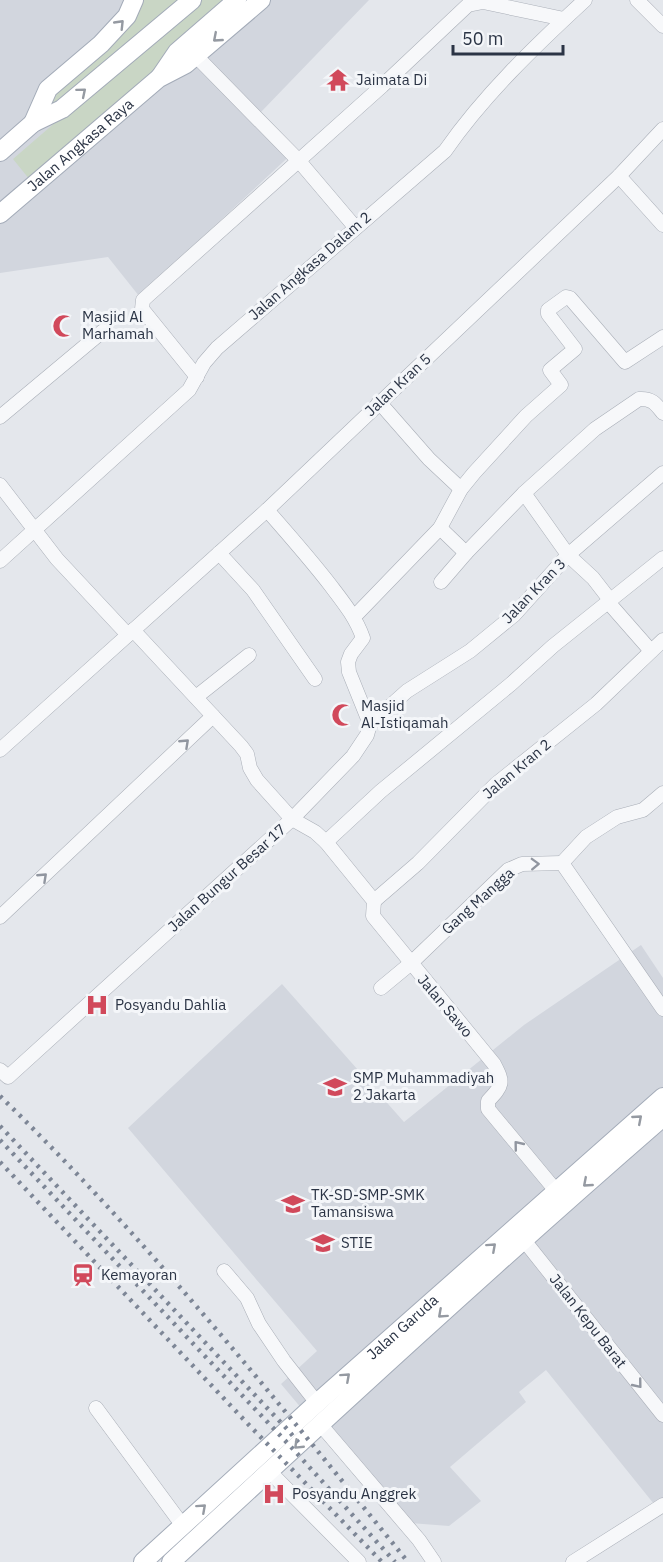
<svg xmlns="http://www.w3.org/2000/svg" width="663" height="1562" font-family="'IBM Plex Sans',sans-serif">
  <style>
    .built { fill: #d2d6de }
    .green { fill: #c9d6c5 }
    .lines { fill: none; stroke-linecap: round; stroke-linejoin: round }
    .minor-casing { stroke: #a9aeb7; stroke-width: 15 }
    .major-casing { stroke: #a3abb8; stroke-width: 20 }
    .minor { stroke: #f7f8fa; stroke-width: 14 }
    .major { stroke: #fff; stroke-width: 18 }
    .rail { stroke: #7d8696; stroke-width: 4.5; stroke-dasharray: 3 6; stroke-linecap: butt }
    .oneway { stroke: #959aa2 }
    .oneway2 { stroke: #9196a0 }
    .labels { text-anchor: middle; stroke-width: 6; stroke-linejoin: round; paint-order: stroke }
    .poi-label { font-size: 15px; fill: #2b3445; stroke: #f4f6f9; text-anchor: start }
    .street-label { font-size: 15px; fill: #2b3445; stroke: #f4f6f9 }
  </style>
  <rect width="100%" height="100%" fill="#e4e7ec"/>
  <g class="built">
    <polygon points="0,0 369,0 261,112 297,149 139,296 108,257 0,273"/>
    <polygon points="641,945 663,978 663,1505 658,1509 546,1370 519,1392 526,1402 450,1467 481,1501 449,1526 397,1522 281,1384 317,1351 128,1128 282,984 404,1122 524,1025"/>
  </g>
  <polygon class="green" points="134,0 237,0 34,185 13,159 138,51 33,123 48,89"/>
  <g class="lines">
    <g class="minor-casing">
      <g id="minor">
        <polyline points="637,0 663,26"/>
        <polyline points="196,56 299,161 355,227"/>
        <polyline points="619,176 663,225"/>
        <polyline points="197,377 142,309 143,300 382,86 468,5 483,2 564,19"/>
        <polyline points="379,402 429,459 461,489"/>
        <polyline points="0,417 103,331"/>
        <polyline points="0,485 57,559 128,635"/>
        <path d="M524,493L595,429L639,399C652,398 656,404 663,413"/>
        <polyline points="440,528 466,553"/>
        <polyline points="219,553 253,590 315,679"/>
        <path d="M0,561L189,390L204,363L217,348L445,151C484,95 535,46 585,0"/>
        <polyline points="441,582 466,553 524,493 568,555 593,578 610,600"/>
        <polyline points="608,602 651,651"/>
        <polyline points="354,617 440,528 461,489 474,473 526,416 561,385 550,370 575,349 548,314 548,310 566,297 570,298 625,362 663,337"/>
        <path d="M133,630L241,746L247,754L250,768L257,780L292,819L315,832L326,842L374,901L373,916L494,1064C504,1083 503,1085 488,1101V1109L562,1198"/>
        <polyline points="196,697 249,655"/>
        <polyline points="370,724 407,691 470,651 514,615 568,555 663,473"/>
        <polyline points="0,750 267,510 619,176 663,129"/>
        <polyline points="326,842 381,791 511,684 553,646 663,558"/>
        <polyline points="562,863 663,1009"/>
        <polyline points="562,863 586,837 617,817 643,810 663,793"/>
        <polyline points="374,901 418,863 496,784 596,704 663,640"/>
        <polyline points="0,917 213,716"/>
        <polyline points="381,988 410,964 508,870 522,864 562,863"/>
        <path d="M0,1070L8,1077L292,819L353,756L367,735L370,724L349,672L348,662L351,654L363,638C356,618 344,603 331,586C311,560 289,535 267,510"/>
        <polyline points="519,1234 663,1415"/>
        <polyline points="224,1271 247,1298 259,1324 284,1361 317,1403"/>
        <polyline points="96,1408 183,1526"/>
        <polyline points="320,1424 419,1540 434,1562"/>
        <polyline points="269,1471 359,1562"/>
        <polyline points="573,1562 663,1505"/>
      </g>
    </g>
    <g class="major-casing">
      <g id="major">
        <polyline points="160,77 177,52 237,0"/>
        <polyline points="33,123 48,89 101,44 127,16 134,0"/>
        <polyline points="0,152 33,123 62,109 192,0"/>
        <path id="s1" d="M0,214L159,78L186,64L261,0"/>
        <path id="s2" d="M143,1562L317,1403L663,1097"/>
        <path d="M171,1562C333,1412 496,1262 663,1117"/>
      </g>
    </g>
    <use href="#minor" class="minor"/>
    <use href="#major" class="major"/>
    <g class="rail">
      <path d="M0,1096C148,1240 278,1402 408,1562"/>
      <polyline points="0,1126 288,1430 302,1447"/>
      <polyline points="0,1140 293,1449 395,1562"/>
      <polyline points="0,1162 248,1424 382,1562"/>
    </g>
  </g>
  <defs><path id="oneway-chevron" d="M-2-3.5L2.5 0L-2 3.5" fill="none" stroke-width="1.6" stroke-linecap="round" stroke-linejoin="round" transform="scale(1.5)"/></defs>
  <g class="oneway">
    <use href="#oneway-chevron" transform="translate(120 24) rotate(-46)"/>
    <use href="#oneway-chevron" transform="translate(217 38) rotate(139)"/>
    <use href="#oneway-chevron" transform="translate(82 92) rotate(-40)"/>
    <use href="#oneway-chevron" transform="translate(638 1119) rotate(-41)"/>
    <use href="#oneway-chevron" transform="translate(587 1183) rotate(139)"/>
    <use href="#oneway-chevron" transform="translate(492 1247) rotate(-42)"/>
    <use href="#oneway-chevron" transform="translate(442 1314) rotate(138)"/>
    <use href="#oneway-chevron" transform="translate(346 1377) rotate(-42)"/>
    <use href="#oneway-chevron" transform="translate(298 1445) rotate(136)"/>
    <use href="#oneway-chevron" transform="translate(202 1508) rotate(-42)"/>
  </g>
  <g class="oneway2">
    <use href="#oneway-chevron" transform="translate(185 743) rotate(-43)"/>
    <use href="#oneway-chevron" transform="translate(535 864) rotate(-2)"/>
    <use href="#oneway-chevron" transform="translate(43 877) rotate(-43)"/>
    <use href="#oneway-chevron" transform="translate(518 1145) rotate(-129)"/>
    <use href="#oneway-chevron" transform="translate(638 1384) rotate(51)"/>
  </g>
  <defs>
    <g id="temple-bare" transform="scale(1.8)"><path d="M0-6L5-2H3V0L6.5 2.5H4V6H1.5V3h-3V6H-4V2.5H-6.5L-3 0V-2H-5Z" fill="#d1495b" stroke="#f4f6f9" stroke-width="2.5" paint-order="stroke"/></g>
    <g id="mosque-bare" transform="scale(1.8)"><path d="M3.5-4.9A6 6 0 1 0 3.5 4.9A5 5 0 1 1 3.5-4.9Z" fill="#d1495b" stroke="#f4f6f9" stroke-width="2.5" paint-order="stroke"/></g>
    <g id="hospital-bare" transform="scale(1.8)"><path d="M-5-5h3v3.5h4V-5h3V5h-3V1.5h-4V5h-3Z" fill="#d1495b" stroke="#f4f6f9" stroke-width="2.5" paint-order="stroke"/></g>
    <g id="school-bare" transform="scale(1.8)"><path d="M0-5L7-2L0 1L-7-2ZM-4 1L0 2.5L4 1V4Q0 6-4 4Z" fill="#d1495b" stroke="#f4f6f9" stroke-width="2.5" paint-order="stroke"/></g>
    <g id="university-bare" transform="scale(1.8)"><path d="M0-5L7-2L0 1L-7-2ZM-4 1L0 2.5L4 1V4Q0 6-4 4Z" fill="#d1495b" stroke="#f4f6f9" stroke-width="2.5" paint-order="stroke"/></g>
    <g id="station-bare" transform="scale(1.8)"><path d="M-3-6H3Q5-6 5-4V2Q5 4 3 4L4.5 6H3L1.5 4h-3L-3 6H-4.5L-3 4Q-5 4-5 2V-4Q-5-6-3-6ZM-3.5-4v3h7v-3ZM-3.5 1v1.5H-2V1ZM2 1v1.5H3.5V1Z" fill="#d1495b" stroke="#f4f6f9" stroke-width="2.5" paint-order="stroke"/></g>
  </defs>
  <g fill-rule="evenodd">
    <use href="#temple-bare" x="338" y="80"/>
    <use href="#mosque-bare" x="64" y="326"/>
    <use href="#mosque-bare" x="343" y="715"/>
    <use href="#hospital-bare" x="97" y="1005"/>
    <use href="#school-bare" x="335" y="1087"/>
    <use href="#school-bare" x="293" y="1204"/>
    <use href="#university-bare" x="323" y="1243"/>
    <use href="#station-bare" x="83" y="1275"/>
    <use href="#hospital-bare" x="274" y="1494"/>
  </g>
  <g class="labels">
    <g class="poi-label">
      <text x="356" y="85">Jaimata Di</text>
      <text x="82" y="322">Masjid Al<tspan x="82" dy="17">Marhamah</tspan></text>
      <text x="361" y="711">Masjid<tspan x="361" dy="17">Al-Istiqamah</tspan></text>
      <text x="115" y="1010">Posyandu Dahlia</text>
      <text x="353" y="1083">SMP Muhammadiyah<tspan x="353" dy="17">2 Jakarta</tspan></text>
      <text x="311" y="1200">TK-SD-SMP-SMK<tspan x="311" dy="17">Tamansiswa</tspan></text>
      <text x="341" y="1248">STIE</text>
      <text x="101" y="1280">Kemayoran</text>
      <text x="292" y="1499">Posyandu Anggrek</text>
    </g>
    <g class="street-label">
      <text dy="5" stroke="none"><textPath href="#s1" startOffset="106">Jalan Angkasa Raya</textPath></text>
      <text transform="translate(310 266) rotate(-41)" y="5">Jalan Angkasa Dalam 2</text>
      <text transform="translate(398 385) rotate(-43)" y="5">Jalan Kran 5</text>
      <text transform="translate(534 591) rotate(-46)" y="5">Jalan Kran 3</text>
      <text transform="translate(517 769) rotate(-40)" y="5">Jalan Kran 2</text>
      <text transform="translate(227 878) rotate(-42)" y="5">Jalan Bungur Besar 17</text>
      <text transform="translate(478 901) rotate(-42)" y="5">Gang Mangga</text>
      <text transform="translate(445 1006) rotate(50)" y="5">Jalan Sawo</text>
      <text transform="translate(588 1321) rotate(52)" y="5">Jalan Kepu Barat</text>
      <text dy="5" stroke="none"><textPath href="#s2" startOffset="350">Jalan Garuda</textPath></text>
    </g>
  </g>
  <path d="M453 45v9h110v-9" fill="none" stroke="#2b3445" stroke-width="3"/>
  <text x="462" y="45" font-size="18" fill="#2b3445" stroke="#f4f6f9" stroke-width="4.5" paint-order="stroke">50 m</text>
</svg>
